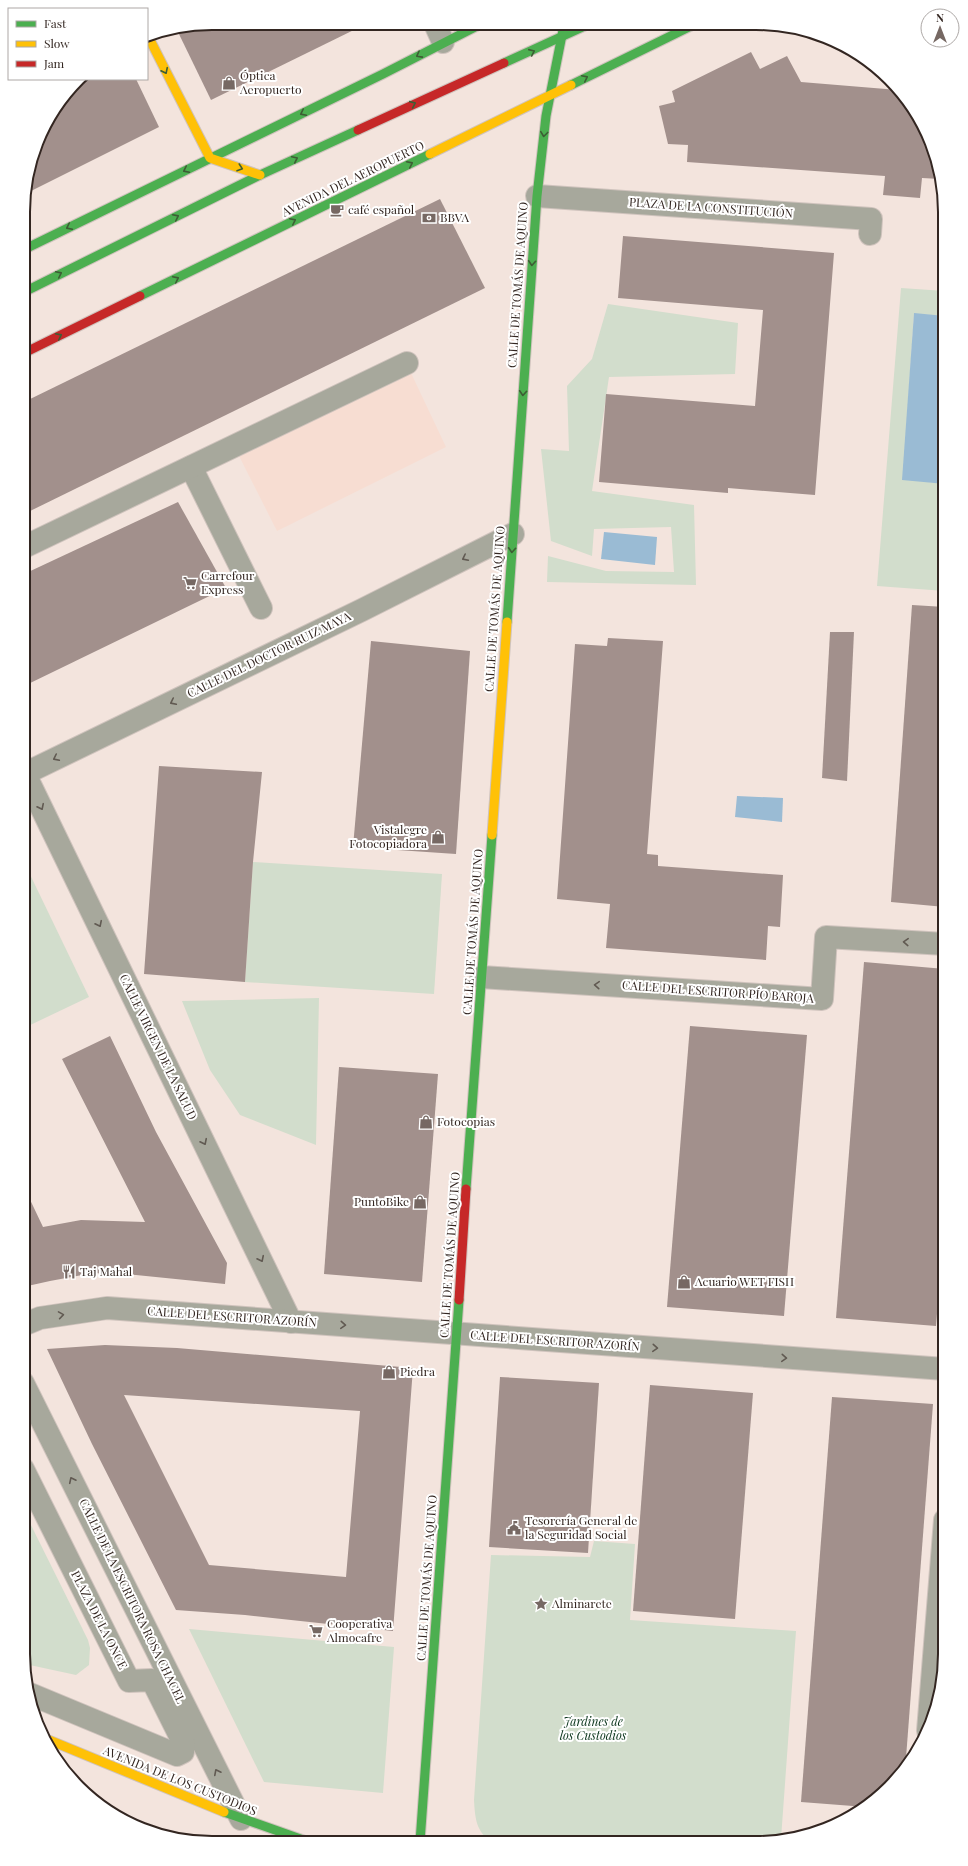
<svg xmlns="http://www.w3.org/2000/svg" width="968" height="1866" font-family="'Playfair Display',serif">
  <style>
    .built { fill: #f7ddd2 }
    .green { fill: #d2ddcc }
    .water { fill: #9abbd4 }
    .building { fill: #a2908c; fill-rule: evenodd }
    .lines { fill: none; stroke-linecap: round; stroke-linejoin: round }
    .street-casing { stroke: #cfc3bd; stroke-width: 24 }
    .fast-casing { stroke: #cfc3bd; stroke-width: 11 }
    .slow-casing { stroke: #cfc3bd; stroke-width: 11 }
    .jam-casing { stroke: #cfc3bd; stroke-width: 11 }
    .street { stroke: #a7a89c; stroke-width: 22 }
    .fast { stroke: #4caf50; stroke-width: 9 }
    .slow { stroke: #ffc107; stroke-width: 9 }
    .jam { stroke: #c62828; stroke-width: 9 }
    .oneway { stroke: #3d5d34 }
    .oneway2 { stroke: #615a52 }
    .labels { text-anchor: middle; stroke-width: 4; stroke-linejoin: round; paint-order: stroke }
    .poi-label { font-size: 12px; fill: #332621; stroke: #fff; text-anchor: start }
    .street-label { font-size: 12px; fill: #332621; stroke: #fff }
    .park-label { font-size: 12px; font-style: italic; fill: #073218; stroke: #fff }
    .rim { fill: none; stroke: #332621; stroke-width: 2 }
  </style>
  <rect width="100%" height="100%" fill="#f3e4dd"/>
  <polygon class="built" points="411,373 446,447 277,531 237,452"/>
  <g class="green">
    <polygon points="901,288 945,291 945,316 914,314 903,479 945,484 945,591 877,586"/>
    <polygon points="608,304 738,323 735,374 609,377 592,491 694,505 696,585 547,582 548,556 606,571 674,572 671,527 594,529 592,556 551,541 541,449 569,451 567,386 592,359"/>
    <polygon points="24,862 89,997 24,1028"/>
    <polygon points="253,862 442,874 434,994 245,982"/>
    <polygon points="319,998 316,1145 240,1115 210,1070 182,1001"/>
    <polygon points="23,1509 88,1640 90,1648 89,1665 76,1675 25,1664 23,1654"/>
    <path d="M594,1541L635,1544L630,1620L796,1631L781,1839L756,1843L491,1842C476,1831 475,1818 474,1800L491,1555L590,1557Z"/>
    <polygon points="189,1629 394,1647 383,1793 264,1782"/>
  </g>
  <g class="water">
    <polygon points="914,313 945,316 945,484 902,480"/>
    <polygon points="604,532 657,537 655,565 601,559"/>
    <polygon points="737,796 783,798 782,822 735,817"/>
  </g>
  <g class="building">
    <polygon points="212,23 247,23 366,24 211,100 177,30"/>
    <polygon points="751,52 760,69 787,56 801,82 898,90 913,107 935,151 940,179 922,178 920,198 883,195 885,176 687,162 688,145 668,144 659,106 675,102 672,91"/>
    <polygon points="80,79 136,79 159,127 25,194 25,187 43,128"/>
    <polygon points="440,199 485,288 24,514 24,402"/>
    <polygon points="623,236 834,253 815,495 728,488 728,493 599,482 606,394 755,406 763,310 618,298"/>
    <polygon points="178,502 226,588 24,686 24,574"/>
    <polygon points="912,605 945,607 945,907 891,902"/>
    <polygon points="830,632 854,632 847,781 822,778"/>
    <polygon points="608,638 663,641 647,854 658,855 658,866 783,875 780,927 768,926 766,960 606,948 610,904 557,899 575,644 607,646"/>
    <polygon points="371,641 470,651 456,854 353,847"/>
    <polygon points="159,766 262,772 253,862 245,982 144,974"/>
    <polygon points="864,962 945,969 945,1217 936,1326 836,1318"/>
    <polygon points="690,1026 807,1035 784,1316 667,1307"/>
    <polygon points="110,1036 156,1132 227,1263 225,1284 136,1275 93,1273 50,1281 23,1287 24,1187 43,1227 81,1220 145,1222 62,1059"/>
    <polygon points="339,1067 438,1074 422,1282 324,1274"/>
    <path d="M105,1345L177,1348L413,1368L393,1631L245,1615L176,1610L92,1444L47,1349ZM124,1395L360,1411L346,1577L209,1565Z"/>
    <polygon points="500,1377 599,1383 588,1553 489,1547"/>
    <polygon points="650,1385 753,1393 735,1619 633,1611"/>
    <polygon points="832,1397 933,1404 905,1771 866,1807 801,1802"/>
  </g>
  <g class="lines">
    <g class="street-casing">
      <g id="street">
        <polyline points="435,24 443,42"/>
        <polyline points="537,196 871,219 870,234"/>
        <polyline points="191,467 261,608"/>
        <polyline points="24,547 407,363"/>
        <polyline points="24,772 291,1322"/>
        <polyline points="24,774 362,610 513,534"/>
        <polyline points="481,977 822,999 826,937 945,944"/>
        <polyline points="23,1325 40,1318 107,1308 945,1369"/>
        <polyline points="23,1383 241,1819"/>
        <polyline points="23,1469 129,1681 152,1680 184,1744 183,1752 177,1755 30,1694"/>
        <polyline points="928,1731 945,1520"/>
      </g>
    </g>
    <g class="fast-casing">
      <g id="fast">
        <polyline points="504,63 587,25"/>
        <polyline points="571,85 691,26"/>
        <polyline points="25,249 383,74 479,25"/>
        <polyline points="24,292 260,175 358,130"/>
        <polyline points="140,296 430,154"/>
        <polyline points="507,622 537,196 546,116 564,25"/>
        <polyline points="466,1189 492,835"/>
        <polyline points="224,1812 309,1842"/>
        <polyline points="420,1842 459,1300"/>
      </g>
    </g>
    <g class="slow-casing">
      <g id="slow">
        <polyline points="148,36 210,158 260,175"/>
        <polyline points="430,154 571,85"/>
        <polyline points="492,835 507,622"/>
        <polyline points="44,1738 224,1812"/>
      </g>
    </g>
    <g class="jam-casing">
      <g id="jam">
        <polyline points="358,130 504,63"/>
        <polyline points="24,353 140,296"/>
        <polyline points="459,1300 466,1189"/>
      </g>
    </g>
    <use href="#street" class="street"/>
    <use href="#fast" class="fast"/>
    <use href="#slow" class="slow"/>
    <use href="#jam" class="jam"/>
  </g>
  <defs><path id="oneway-chevron" d="M-2-3.5L2.5 0L-2 3.5" fill="none" stroke-width="1.6" stroke-linecap="round" stroke-linejoin="round"/></defs>
  <g class="oneway">
    <use href="#oneway-chevron" transform="translate(532 52) rotate(-24)"/>
    <use href="#oneway-chevron" transform="translate(419 55) rotate(152)"/>
    <use href="#oneway-chevron" transform="translate(165 71) rotate(64)"/>
    <use href="#oneway-chevron" transform="translate(585 78) rotate(-26)"/>
    <use href="#oneway-chevron" transform="translate(413 104) rotate(-24)"/>
    <use href="#oneway-chevron" transform="translate(303 113) rotate(154)"/>
    <use href="#oneway-chevron" transform="translate(544 134) rotate(97)"/>
    <use href="#oneway-chevron" transform="translate(295 159) rotate(-25)"/>
    <use href="#oneway-chevron" transform="translate(410 164) rotate(-26)"/>
    <use href="#oneway-chevron" transform="translate(240 168) rotate(19)"/>
    <use href="#oneway-chevron" transform="translate(186 170) rotate(154)"/>
    <use href="#oneway-chevron" transform="translate(176 217) rotate(-26)"/>
    <use href="#oneway-chevron" transform="translate(293 221) rotate(-26)"/>
    <use href="#oneway-chevron" transform="translate(69 227) rotate(154)"/>
    <use href="#oneway-chevron" transform="translate(532 263) rotate(94)"/>
    <use href="#oneway-chevron" transform="translate(59 274) rotate(-26)"/>
    <use href="#oneway-chevron" transform="translate(176 279) rotate(-26)"/>
    <use href="#oneway-chevron" transform="translate(59 336) rotate(-26)"/>
    <use href="#oneway-chevron" transform="translate(523 393) rotate(94)"/>
    <use href="#oneway-chevron" transform="translate(512 550) rotate(94)"/>
  </g>
  <g class="oneway2">
    <use href="#oneway-chevron" transform="translate(465 558) rotate(153)"/>
    <use href="#oneway-chevron" transform="translate(173 702) rotate(154)"/>
    <use href="#oneway-chevron" transform="translate(56 758) rotate(154)"/>
    <use href="#oneway-chevron" transform="translate(41 807) rotate(64)"/>
    <use href="#oneway-chevron" transform="translate(99 924) rotate(64)"/>
    <use href="#oneway-chevron" transform="translate(906 942) rotate(-177)"/>
    <use href="#oneway-chevron" transform="translate(597 985) rotate(-176)"/>
    <use href="#oneway-chevron" transform="translate(204 1142) rotate(64)"/>
    <use href="#oneway-chevron" transform="translate(261 1259) rotate(64)"/>
    <use href="#oneway-chevron" transform="translate(61 1315) rotate(-9)"/>
    <use href="#oneway-chevron" transform="translate(343 1325) rotate(4)"/>
    <use href="#oneway-chevron" transform="translate(655 1348) rotate(4)"/>
    <use href="#oneway-chevron" transform="translate(784 1358) rotate(4)"/>
    <use href="#oneway-chevron" transform="translate(72 1480) rotate(-116)"/>
    <use href="#oneway-chevron" transform="translate(217 1772) rotate(-117)"/>
  </g>
  <defs>
    <g id="shop-bare" transform="scale(1.08)"><path d="M-5-2.5h2.3a2.7 3.5 0 0 1 5.4 0H5L5.5 6h-11ZM-1.5-2.5h3a1.5 2.3 0 0 0-3 0Z" fill="#766863" stroke="#fff" stroke-width="2.5" paint-order="stroke"/></g>
    <g id="cafe-bare" transform="scale(1.08)"><path d="M-5.5-4.5H6V0H3Q3 3.5 0 3.5H-2.5Q-5.5 3.5-5.5 0ZM3-3.2v2h1.7v-2ZM-6 4.5H4V6H-6Z" fill="#766863" stroke="#fff" stroke-width="2.5" paint-order="stroke"/></g>
    <g id="bank-bare" transform="scale(1.08)"><path d="M-6-4H6V4H-6ZM0-2.3a2.3 2.3 0 1 0 0 4.6a2.3 2.3 0 1 0 0-4.6Z" fill="#766863" stroke="#fff" stroke-width="2.5" paint-order="stroke"/></g>
    <g id="supermarket-bare" transform="scale(1.08)"><path d="M-6-5.5h2.5l.6 2H6L4.5 2H-2.5L-4.4-4H-6ZM-1.5 3.2a1.3 1.3 0 1 0 .1 0ZM3 3.2a1.3 1.3 0 1 0 .1 0Z" fill="#766863" stroke="#fff" stroke-width="2.5" paint-order="stroke"/></g>
    <g id="restaurant-bare" transform="scale(1.08)"><path d="M-5-6h1v4h1v-4h1v4h1v-4h1v5L-1.5 .5V6h-2V.5L-5-1ZM5-6V6H3V1.5H1.5Q1.5-4 5-6Z" fill="#766863" stroke="#fff" stroke-width="2.5" paint-order="stroke"/></g>
    <g id="civic-bare" transform="scale(1.08)"><path d="M-.6-6.5H3V-4.5H.6V-3L4-1V1h2V6H-6V1h2V-1L-.6-3ZM-1.2 2.5V6h2.4V2.5Z" fill="#766863" stroke="#fff" stroke-width="2.5" paint-order="stroke"/></g>
    <g id="sight-bare" transform="scale(1.08)"><path d="M0-6L1.8-2.2L6-1.7L2.9 1.2L3.7 5.4L0 3.3L-3.7 5.4L-2.9 1.2L-6-1.7L-1.8-2.2Z" fill="#766863" stroke="#fff" stroke-width="2.5" paint-order="stroke"/></g>
  </defs>
  <g fill-rule="evenodd">
    <use href="#shop-bare" x="229" y="83"/>
    <use href="#cafe-bare" x="337" y="210"/>
    <use href="#bank-bare" x="429" y="218"/>
    <use href="#supermarket-bare" x="190" y="583"/>
    <use href="#shop-bare" x="438" y="837"/>
    <use href="#shop-bare" x="426" y="1122"/>
    <use href="#shop-bare" x="420" y="1202"/>
    <use href="#restaurant-bare" x="69" y="1272"/>
    <use href="#shop-bare" x="684" y="1282"/>
    <use href="#shop-bare" x="389" y="1372"/>
    <use href="#civic-bare" x="514" y="1528"/>
    <use href="#sight-bare" x="541" y="1604"/>
    <use href="#supermarket-bare" x="316" y="1631"/>
  </g>
  <g class="labels">
    <g class="poi-label">
      <text x="240" y="80">Óptica<tspan x="240" dy="14">Aeropuerto</tspan></text>
      <text x="348" y="214">café español</text>
      <text x="440" y="222">BBVA</text>
      <text x="201" y="580">Carrefour<tspan x="201" dy="14">Express</tspan></text>
      <text x="427" y="834" text-anchor="end">Vistalegre<tspan x="427" dy="14">Fotocopiadora</tspan></text>
      <text x="437" y="1126">Fotocopias</text>
      <text x="409" y="1206" text-anchor="end">PuntoBike</text>
      <text x="80" y="1276">Taj Mahal</text>
      <text x="695" y="1286">Acuario WET FISH</text>
      <text x="400" y="1376">Piedra</text>
      <text x="525" y="1525">Tesorería General de<tspan x="525" dy="14">la Seguridad Social</tspan></text>
      <text x="552" y="1608">Alminarete</text>
      <text x="327" y="1628">Cooperativa<tspan x="327" dy="14">Almocafre</tspan></text>
    </g>
    <g class="street-label">
      <text transform="translate(353 179) rotate(-26)" y="4">AVENIDA DEL AEROPUERTO</text>
      <text transform="translate(711 208) rotate(4)" y="4">PLAZA DE LA CONSTITUCIÓN</text>
      <text transform="translate(518 285) rotate(-86)" y="4">CALLE DE TOMÁS DE AQUINO</text>
      <text transform="translate(495 609) rotate(-86)" y="4">CALLE DE TOMÁS DE AQUINO</text>
      <text transform="translate(269 655) rotate(-26)" y="4">CALLE DEL DOCTOR RUIZ MAYA</text>
      <text transform="translate(473 932) rotate(-86)" y="4">CALLE DE TOMÁS DE AQUINO</text>
      <text transform="translate(718 992) rotate(4)" y="4">CALLE DEL ESCRITOR PÍO BAROJA</text>
      <text transform="translate(158 1047) rotate(64)" y="4">CALLE VIRGEN DE LA SALUD</text>
      <text transform="translate(450 1255) rotate(-86)" y="4">CALLE DE TOMÁS DE AQUINO</text>
      <text transform="translate(232 1317) rotate(4)" y="4">CALLE DEL ESCRITOR AZORÍN</text>
      <text transform="translate(555 1341) rotate(4)" y="4">CALLE DEL ESCRITOR AZORÍN</text>
      <text transform="translate(427 1578) rotate(-86)" y="4">CALLE DE TOMÁS DE AQUINO</text>
      <text transform="translate(132 1601) rotate(64)" y="4">CALLE DE LA ESCRITORA ROSA CHACEL</text>
      <text transform="translate(99 1620) rotate(63)" y="4">PLAZA DE LA ONCE</text>
      <text transform="translate(180 1781) rotate(22)" y="4">AVENIDA DE LOS CUSTODIOS</text>
    </g>
    <g class="park-label">
      <text x="593" y="1726">Jardines de<tspan x="593" dy="14">los Custodios</tspan></text>
    </g>
  </g>
  <path d="M0 0H968V1866H0ZM212 30H756A182 182 0 0 1 938 212V1654A182 182 0 0 1 756 1836H212A182 182 0 0 1 30 1654V212A182 182 0 0 1 212 30Z" fill="#fff" fill-rule="evenodd"/>
  <path class="rim" d="M212 30H756A182 182 0 0 1 938 212V1654A182 182 0 0 1 756 1836H212A182 182 0 0 1 30 1654V212A182 182 0 0 1 212 30Z"/>
  <rect x="8" y="8" width="140" height="72" fill="#ffffff" stroke="#ada8a6"/>
  <rect x="16" y="21" width="20" height="6" fill="#4caf50" stroke="#ada8a6"/>
  <text x="44" y="28" font-size="12" fill="#332621">Fast</text>
  <rect x="16" y="41" width="20" height="6" fill="#ffc107" stroke="#ada8a6"/>
  <text x="44" y="48" font-size="12" fill="#332621">Slow</text>
  <rect x="16" y="61" width="20" height="6" fill="#c62828" stroke="#ada8a6"/>
  <text x="44" y="68" font-size="12" fill="#332621">Jam</text>
  <g transform="translate(940 28)"><circle r="19" fill="#ffffff" stroke="#ada8a6"/>
  <path d="M0-3L7 15L0 10L-7 15Z" fill="#766863"/>
  <text y="-6" font-size="11" font-weight="bold" text-anchor="middle" fill="#332621">N</text>
  </g>
</svg>
